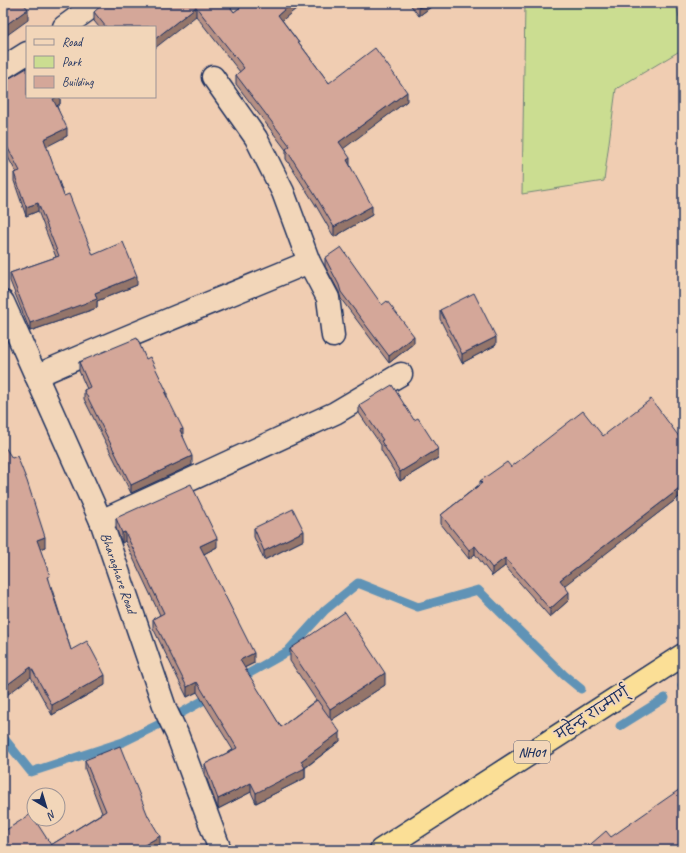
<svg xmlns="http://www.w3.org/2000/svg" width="686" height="853" font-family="Caveat,'Playpen Sans Deva',sans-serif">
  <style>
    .green { fill: #cbdd91; stroke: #738678 }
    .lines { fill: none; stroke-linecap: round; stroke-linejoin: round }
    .stream { stroke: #6093b6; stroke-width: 9 }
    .minor-casing { stroke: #1b2f5e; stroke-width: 25 }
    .highway-casing { stroke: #1b2f5e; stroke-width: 25 }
    .minor { stroke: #f2d6b9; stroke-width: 22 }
    .highway { stroke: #fbdf96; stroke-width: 22 }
    .wall { fill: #b69084; stroke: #1b2f5e }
    .shaded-wall { fill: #94756b; stroke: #1b2f5e }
    .building { fill: #d4a799; stroke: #1b2f5e }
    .labels { text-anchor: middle; stroke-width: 4; stroke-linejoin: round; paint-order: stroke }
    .shield { fill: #f2d6b9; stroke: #5c6179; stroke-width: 1 }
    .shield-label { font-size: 13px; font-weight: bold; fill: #1b2f5e }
    .street-label { font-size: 14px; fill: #1b2f5e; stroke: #f2d6b9 }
  </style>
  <rect width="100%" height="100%" fill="#f0cdb2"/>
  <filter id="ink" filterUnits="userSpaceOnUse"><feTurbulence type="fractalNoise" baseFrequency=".025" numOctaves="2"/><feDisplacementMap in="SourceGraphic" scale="8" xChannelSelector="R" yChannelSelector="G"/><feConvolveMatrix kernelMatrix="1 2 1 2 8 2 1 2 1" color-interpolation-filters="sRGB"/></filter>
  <g filter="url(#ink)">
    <polygon class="green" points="525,3 676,3 683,36 683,49 616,89 604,181 522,194"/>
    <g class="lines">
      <g class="stream">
        <polyline points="237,680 287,652 325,610 358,583 418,607 478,590 564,675 581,689"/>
        <polyline points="682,686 683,686"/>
        <polyline points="620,726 665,698"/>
        <polyline points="3,737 31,772 123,742 174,717 213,695"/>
      </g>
      <g class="minor-casing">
        <g id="minor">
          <polyline points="64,27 97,3"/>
          <polyline points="3,68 27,53"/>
          <polyline points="213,77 256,138 283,192 309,262 328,298 333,336"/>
          <polyline points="3,302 101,521 166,711 177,734 220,850"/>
          <path d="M36,376C126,336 218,300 309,262"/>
          <polyline points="101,521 335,413 401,374"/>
        </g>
      </g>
      <g class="highway-casing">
        <polyline id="highway" points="381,850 683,655"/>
      </g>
      <use href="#minor" class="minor"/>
      <use href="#highway" class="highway"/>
    </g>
    <g class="wall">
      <polygon points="227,3 234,12 246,3 303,3 282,20 329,83 407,101 343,148 350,166 372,215 334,237 315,204 286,159 286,150 236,84 236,75 240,72 196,16 155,27 99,27 94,21 94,12"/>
      <polygon points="409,3 436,3 419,16"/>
      <polygon points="3,82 60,97 60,104 57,106 67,136 46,146 64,196 93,255 137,285 97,301 97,308 30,331 10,281 10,273 56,257 38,211 26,216 14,181 14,173 16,172 3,148"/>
      <polygon points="325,258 382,305 414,343 389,363 341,299 339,292 325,266"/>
      <polygon points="440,310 496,345 462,363 440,319"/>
      <polygon points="146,359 167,398 183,436 192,465 131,493 84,399 84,390 87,389 79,371 79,362"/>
      <polygon points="359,405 438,458 400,481 381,450 381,445 359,413"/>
      <polygon points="603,436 683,442 683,494 564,585 569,600 550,617 505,566 492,576 475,554 469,559 441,524 441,515 480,484 480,481 511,467"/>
      <polygon points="3,444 45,547 40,549 50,583 71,650 105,685 52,715 31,677 6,640 3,632"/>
      <polygon points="116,518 217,547 204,554 254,663 244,668 281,727 316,700 290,661 290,649 385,685 331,720 340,741 305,768 305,778 256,803 251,792 218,809 205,774 205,764 233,750 197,692 187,697 153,628 153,619 160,615 125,541 122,543 116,528"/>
      <polygon points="254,528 304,540 264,560 254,537"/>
      <polygon points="85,760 160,845 152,850 3,850 51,845 102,813 85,769"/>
    </g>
    <g class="shaded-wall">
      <polygon points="292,3 303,3 278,24 278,15"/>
      <polygon points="425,3 436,3 419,16 419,8"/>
      <polygon points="196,7 196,16 155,48 155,39"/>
      <polygon points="28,9 28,20 3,38 3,27"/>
      <polygon points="407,92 407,101 339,152 339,142"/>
      <polygon points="57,97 60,97 60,104 53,108 53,99"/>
      <polygon points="67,128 67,136 44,148 44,139"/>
      <polygon points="350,158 350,168 347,160"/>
      <polygon points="38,203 38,211 26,216 26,207"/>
      <polygon points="372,206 372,215 334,237 334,227"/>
      <polygon points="137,276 137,285 97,301 97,308 30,331 30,323 95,293"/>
      <polygon points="414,336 414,343 389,363 389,356"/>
      <polygon points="496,337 496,345 462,363 462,354"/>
      <polygon points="167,392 167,401 165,393"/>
      <polygon points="183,429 183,437 180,430"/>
      <polygon points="438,449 438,458 400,481 400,472"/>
      <polygon points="192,456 192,465 131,493 131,485"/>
      <polygon points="683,486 683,494 560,589 560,580"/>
      <polygon points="304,531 304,540 264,560 264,551"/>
      <polygon points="125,532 125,541 122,543 122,533"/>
      <polygon points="45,537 45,547 37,550 37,540"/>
      <polygon points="217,538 217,547 200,556 200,546"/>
      <polygon points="475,546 475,554 469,559 469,550"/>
      <polygon points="505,558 505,566 492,576 492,568"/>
      <polygon points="569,592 569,600 550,617 550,609"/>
      <polygon points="254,653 254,663 240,670 240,660"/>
      <polygon points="31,667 31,677 3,698 3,688"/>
      <polygon points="385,673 385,685 330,721 330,709"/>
      <polygon points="105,675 105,685 52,715 52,705"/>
      <polygon points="197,682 197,692 187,697 187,687"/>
      <polygon points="340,732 340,741 303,769 305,768 305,778 256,803 256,793 301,761"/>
      <polygon points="251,783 251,792 218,809 218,799"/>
      <polygon points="160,836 160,845 152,850 136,850"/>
      <polygon points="683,847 683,850 678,850"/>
    </g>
    <g class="building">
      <polygon points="3,3 23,3 28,9 3,27"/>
      <polygon points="104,3 227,3 234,12 246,3 292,3 278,15 329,83 375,48 407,92 339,142 350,158 347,160 372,206 334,227 315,195 286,149 290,146 236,75 244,68 196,7 155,39 155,27 106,27 94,12"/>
      <polygon points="416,3 425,3 419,8"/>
      <polygon points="27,68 27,97 57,97 53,99 67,128 44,139 64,196 69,194 93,255 123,242 137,276 95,293 97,299 30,323 10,273 59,256 38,203 26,207 14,173 20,171 3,139 3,82"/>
      <polygon points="341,247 382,305 387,301 414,336 389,356 341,292 339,285 325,258"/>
      <polygon points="474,293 496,337 462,354 440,310"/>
      <polygon points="137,338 146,359 150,357 167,392 165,393 183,429 180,430 192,456 131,485 84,390 90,387 79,362"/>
      <polygon points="392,385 414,420 418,418 438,449 400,472 381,441 383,440 359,405"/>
      <polygon points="651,399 683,442 683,486 560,580 569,592 550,609 505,558 492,568 475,546 469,550 441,515 482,483 480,481 507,462 511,467 583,411 603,436"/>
      <polygon points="3,444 12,458 17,456 27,481 45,537 37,540 50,576 47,577 71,650 87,641 105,675 52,705 31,667 3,688 3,642 8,638 3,622"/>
      <polygon points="191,484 217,538 200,546 254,653 240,660 281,727 317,700 340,732 301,761 305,768 256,793 251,783 218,799 205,764 237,748 197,682 187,687 153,619 164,613 125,532 122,533 116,518"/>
      <polygon points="293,509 304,531 264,551 254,528"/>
      <polygon points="345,612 385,673 330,709 290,649"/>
      <polygon points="120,746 148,816 160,836 136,850 3,850 3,832 31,814 51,845 106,811 85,760"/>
      <polygon points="683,787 683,847 678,850 584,850 606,831 611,837"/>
    </g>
  </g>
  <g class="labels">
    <rect class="shield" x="514" y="741" width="36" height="22" rx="3"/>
    <g class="shield-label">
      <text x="532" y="757">NH01</text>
    </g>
    <g class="street-label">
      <text transform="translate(119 573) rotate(71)" y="5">Bharaghare Road</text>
      <text transform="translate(592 713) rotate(-33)" y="5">महेन्द्र राज्मार्ग्</text>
    </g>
  </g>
  <rect width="686" height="853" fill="none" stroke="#f2d6b9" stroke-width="16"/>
  <rect x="8" y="8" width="670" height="837" fill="none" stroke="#1b2f5e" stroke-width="1.5" filter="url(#ink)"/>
  <rect x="26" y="26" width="130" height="72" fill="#f2d6b9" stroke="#9c9395"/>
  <rect x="34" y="39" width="20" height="6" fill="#f2d6b9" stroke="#9c9395"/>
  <text x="62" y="46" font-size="12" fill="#1b2f5e">Road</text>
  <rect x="34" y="56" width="20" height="12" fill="#cbdd91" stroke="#9c9395"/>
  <text x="62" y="66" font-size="12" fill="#1b2f5e">Park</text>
  <rect x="34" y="76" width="20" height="12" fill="#d4a799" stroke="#9c9395"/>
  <text x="62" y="86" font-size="12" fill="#1b2f5e">Building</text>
  <g transform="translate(46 807) rotate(142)"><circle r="19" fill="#f2d6b9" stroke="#9c9395"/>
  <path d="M0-3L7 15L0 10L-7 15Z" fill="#1b2f5e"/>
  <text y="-6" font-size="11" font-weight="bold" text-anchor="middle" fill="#1b2f5e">N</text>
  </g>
</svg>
